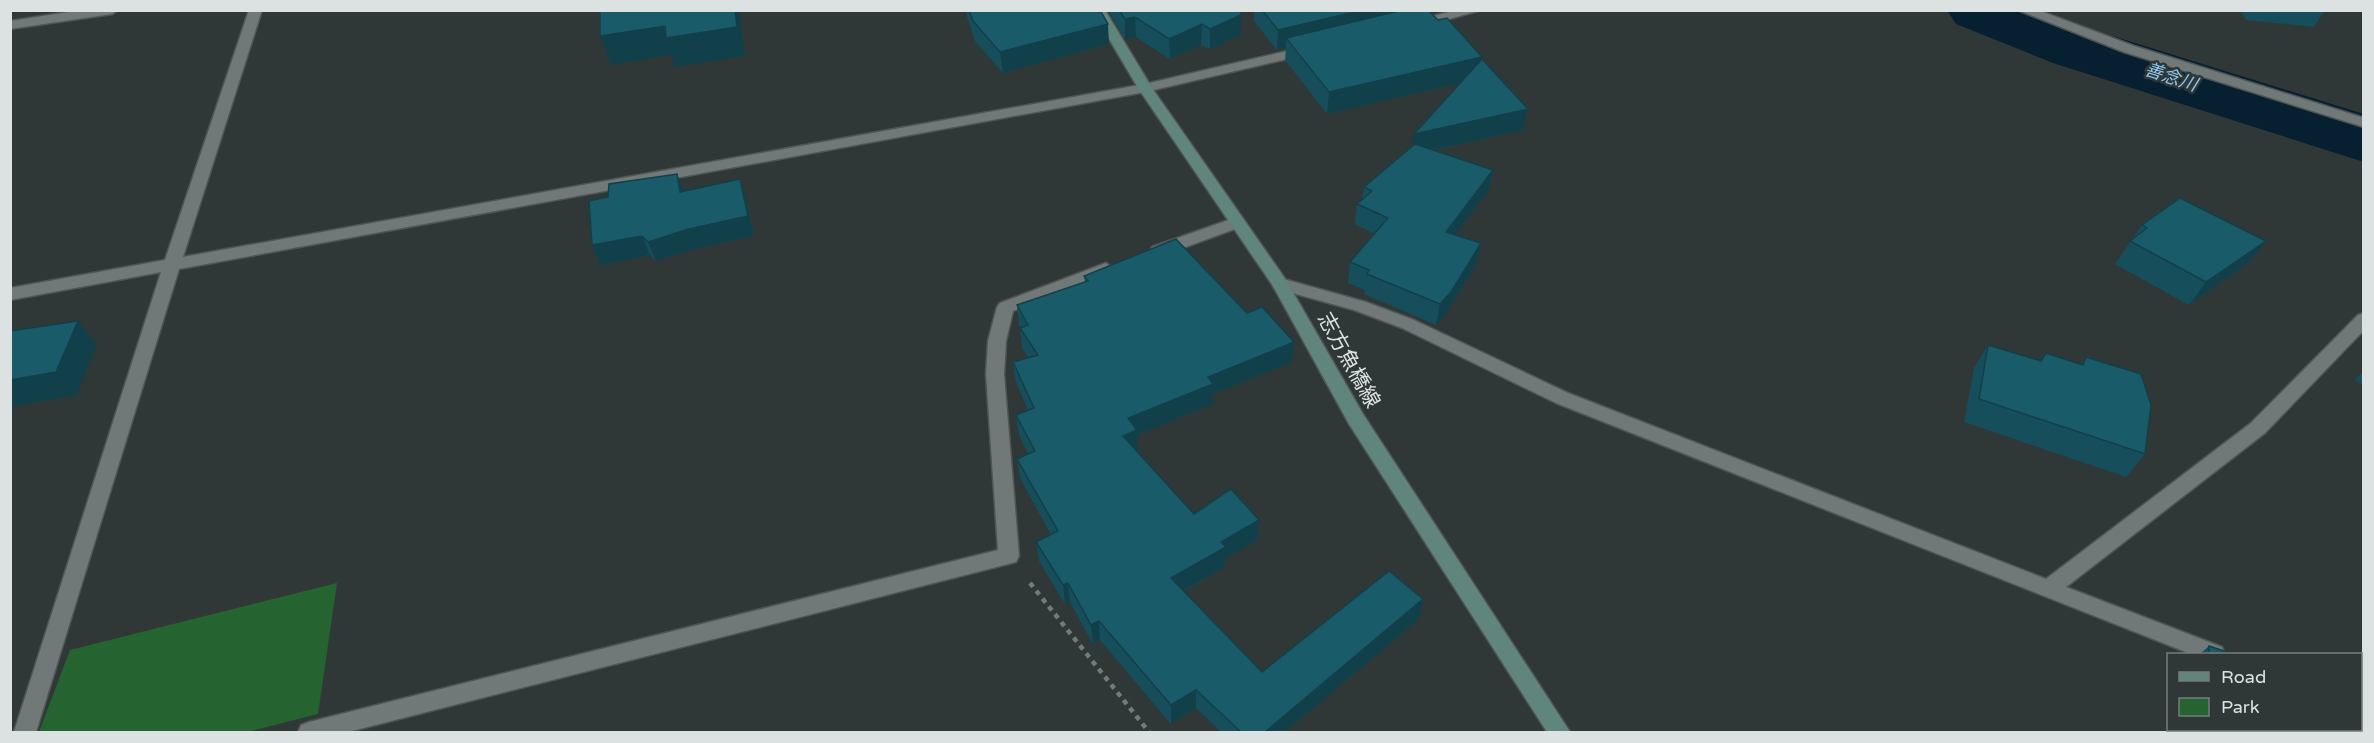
<svg xmlns="http://www.w3.org/2000/svg" width="2374" height="743" font-family="'Varela Round','Noto Sans JP',sans-serif">
  <style>
    .green { fill: #256330 }
    .lines { fill: none; stroke-linecap: round; stroke-linejoin: round }
    .river { fill: #062031; fill-rule: evenodd }
    .street-casing { stroke: #4f5555; stroke-width: 3 }
    .secondary-casing { stroke: #4f5555; stroke-width: 3 }
    .path { stroke: #737a7a; stroke-width: 4.5; stroke-dasharray: 5 5; stroke-linecap: butt }
    .street { fill: #707878; fill-rule: evenodd }
    .secondary { fill: #60857c; fill-rule: evenodd }
    .wall { fill: #164e5b }
    .shaded-wall { fill: #12404a }
    .building { fill: #1a5b6a; stroke: #12404a; stroke-width: 1.5 }
    .labels { text-anchor: middle; stroke-width: 5; stroke-linejoin: round; paint-order: stroke }
    .far-water-label { font-size: 18px; font-style: italic; fill: #8cc7f2; stroke: #303837 }
    .street-label { font-size: 21px; fill: #dce1e1; stroke: #303837 }
  </style>
  <rect width="100%" height="100%" fill="#303837"/>
  <polygon class="green" points="337,583 318,714 247,732 39,732 70,650"/>
  <g class="lines">
    <polygon class="river" points="1947,10 2043,10 2103,33 2364,114 2364,162 2053,63 1956,24"/>
    <g class="street-casing">
      <g id="street">
        <polygon points="82,10 118,10 112,14 10,29 10,21"/>
        <polygon points="249,10 262,10 183,257 1145,84 1309,46 1316,50 1309,54 1145,92 179,269 36,732 14,732 161,272 10,300 10,288 165,260"/>
        <polygon points="1457,10 1481,10 1414,29 1407,25 1409,22"/>
        <polygon points="2018,10 2038,10 2134,46 2364,118 2364,127 2124,52"/>
        <polygon points="1237,217 1245,222 1243,226 1164,255 1158,256 1150,251 1152,247"/>
        <polygon points="1106,263 1114,269 1112,273 1013,311 1006,341 1004,374 1019,556 1016,562 348,732 298,732 301,725 309,722 998,550 986,374 988,341 997,307 1000,303"/>
        <polygon points="1280,278 1366,302 1414,320 1568,393 2046,579 2251,423 2358,315 2364,313 2364,330 2265,433 2066,587 2222,647 2225,654 2191,654 1556,403 1402,328 1354,310 1274,288 1272,284 1274,280"/>
      </g>
    </g>
    <g class="secondary-casing">
      <polygon id="secondary" points="1092,10 1105,10 1152,88 1286,280 1363,414 1570,732 1547,732 1349,424 1273,286 1138,88"/>
    </g>
    <polyline class="path" points="1030,583 1149,732"/>
    <use href="#street" class="street"/>
    <use href="#secondary" class="secondary"/>
  </g>
  <g class="wall">
    <polygon points="965,10 1100,10 1109,44 1003,73 975,41"/>
    <polygon points="1108,10 1240,10 1241,15 1241,35 1210,49 1201,45 1170,59 1136,37 1125,39"/>
    <polygon points="1254,10 1428,10 1438,20 1482,57 1481,60 1523,130 1434,150 1493,170 1489,190 1455,235 1476,264 1447,312 1436,325 1364,294 1365,290 1348,283 1350,262 1375,234 1355,224 1357,204 1362,200 1364,187 1412,146 1461,83 1327,114 1285,60 1286,48 1277,50 1254,21"/>
    <polygon points="2240,10 2325,10 2314,27 2246,20"/>
    <polygon points="677,174 683,191 740,179 746,198 754,236 695,249 656,261 650,255 600,265 608,197"/>
    <polygon points="2142,225 2248,263 2189,305 2115,264"/>
    <polygon points="1084,276 1292,362 1213,394 1213,404 1137,435 1138,450 1136,451 1194,514 1259,520 1258,539 1225,559 1225,567 1183,591 1262,672 1423,599 1419,619 1285,732 1221,732 1196,708 1171,724 1100,640 1093,644 1070,602 1065,604 1039,561 1036,542 1051,535 1020,478 1017,459 1028,453 1019,435 1016,415 1028,410 1016,382 1013,362 1029,358 1022,348 1020,328 1021,328 1019,325 1017,305 1085,282"/>
    <polygon points="1988,345 2040,361 2046,353 2082,364 2086,357 2145,454 2126,477 1964,422 1974,368"/>
    <polygon points="2364,370 2364,385 2355,380"/>
    <polygon points="2209,646 2233,654 2200,654"/>
    <polygon points="2190,729 2361,729 2364,732 2190,732"/>
  </g>
  <g class="shaded-wall">
    <polygon points="735,10 739,10 745,56 675,67 671,55 611,65 600,36 665,26"/>
    <polygon points="1363,10 1413,10 1286,38 1286,48 1277,50 1278,30"/>
    <polygon points="1241,15 1241,35 1210,49 1210,29"/>
    <polygon points="1135,17 1136,37 1125,39 1125,19"/>
    <polygon points="1108,24 1109,44 1003,73 1000,52"/>
    <polygon points="1202,24 1201,45 1170,59 1169,39"/>
    <polygon points="1482,57 1478,79 1327,114 1329,92"/>
    <polygon points="1528,109 1523,130 1410,155 1414,134"/>
    <polygon points="1493,170 1489,190 1442,252 1446,232"/>
    <polygon points="677,174 684,193 680,192"/>
    <polygon points="740,179 746,198 754,236 695,249 656,261 648,242"/>
    <polygon points="642,236 650,255 600,265 592,245"/>
    <polygon points="2266,241 2248,263 2189,305 2206,282"/>
    <polygon points="1481,243 1476,264 1447,312 1436,325 1440,304"/>
    <polygon points="78,321 97,344 77,395 10,407 10,380"/>
    <polygon points="1294,342 1292,362 1213,394 1213,404 1137,435 1138,450 1124,456 1123,436 1128,418 1208,377"/>
    <polygon points="1259,520 1258,539 1225,559 1225,567 1171,597 1171,578 1221,542"/>
    <polygon points="1068,583 1070,602 1065,604 1063,585"/>
    <polygon points="1423,599 1419,619 1285,732 1265,732"/>
    <polygon points="1099,621 1100,640 1093,644 1091,625"/>
    <polygon points="1196,690 1196,708 1171,724 1171,705"/>
  </g>
  <g class="building">
    <polygon points="600,10 735,10 737,27 666,38 665,26 600,36"/>
    <polygon points="969,10 1100,10 1108,24 1000,52 973,21"/>
    <polygon points="1119,10 1240,10 1241,15 1210,29 1202,24 1169,39 1135,17 1125,19"/>
    <polygon points="1262,10 1363,10 1278,30"/>
    <polygon points="1403,10 1428,10 1438,20 1447,18 1482,57 1329,92 1286,38"/>
    <polygon points="1482,59 1528,109 1414,134"/>
    <polygon points="1415,144 1493,170 1446,232 1481,243 1451,292 1440,304 1367,274 1369,270 1350,262 1388,218 1357,204 1372,191 1364,187"/>
    <polygon points="677,174 680,192 740,179 748,216 689,229 648,242 642,236 592,245 589,201 608,197 609,184"/>
    <polygon points="2180,198 2266,241 2206,282 2130,241 2147,228 2142,225"/>
    <polygon points="1176,239 1247,313 1262,307 1294,342 1208,377 1213,384 1128,418 1137,430 1123,436 1194,514 1231,489 1259,520 1221,542 1226,547 1171,578 1262,672 1389,571 1423,599 1265,732 1241,732 1196,690 1171,705 1099,621 1091,625 1068,583 1063,585 1036,542 1058,531 1017,459 1035,451 1016,415 1034,408 1013,362 1038,355 1020,328 1028,325 1017,305 1088,281 1084,276"/>
    <polygon points="78,321 56,372 10,380 10,331"/>
    <polygon points="1988,345 2041,361 2046,353 2083,365 2086,357 2141,374 2151,405 2145,454 1979,399"/>
    <polygon points="2209,646 2233,654 2209,654"/>
    <polygon points="2361,721 2364,723 2364,732 2212,732 2211,729 2361,729"/>
  </g>
  <g class="labels">
    <g class="far-water-label">
      <text transform="translate(2171 77) rotate(18)" y="6">善念川</text>
    </g>
    <g class="street-label">
      <text transform="translate(1349 360) rotate(61)" y="7">志方魚橋線</text>
    </g>
  </g>
  <rect width="2374" height="743" fill="none" stroke="#dce1e1" stroke-width="24"/>
  <rect x="2167" y="653" width="195" height="78" fill="#303837" stroke="#757c7b" stroke-width="1.5"/>
  <rect x="2179" y="672" width="30" height="9" fill="#60857c" stroke="#757c7b" stroke-width="1.5"/>
  <text x="2221" y="683" font-size="18" fill="#dce1e1">Road</text>
  <rect x="2179" y="698" width="30" height="18" fill="#256330" stroke="#757c7b" stroke-width="1.5"/>
  <text x="2221" y="713" font-size="18" fill="#dce1e1">Park</text>
</svg>
